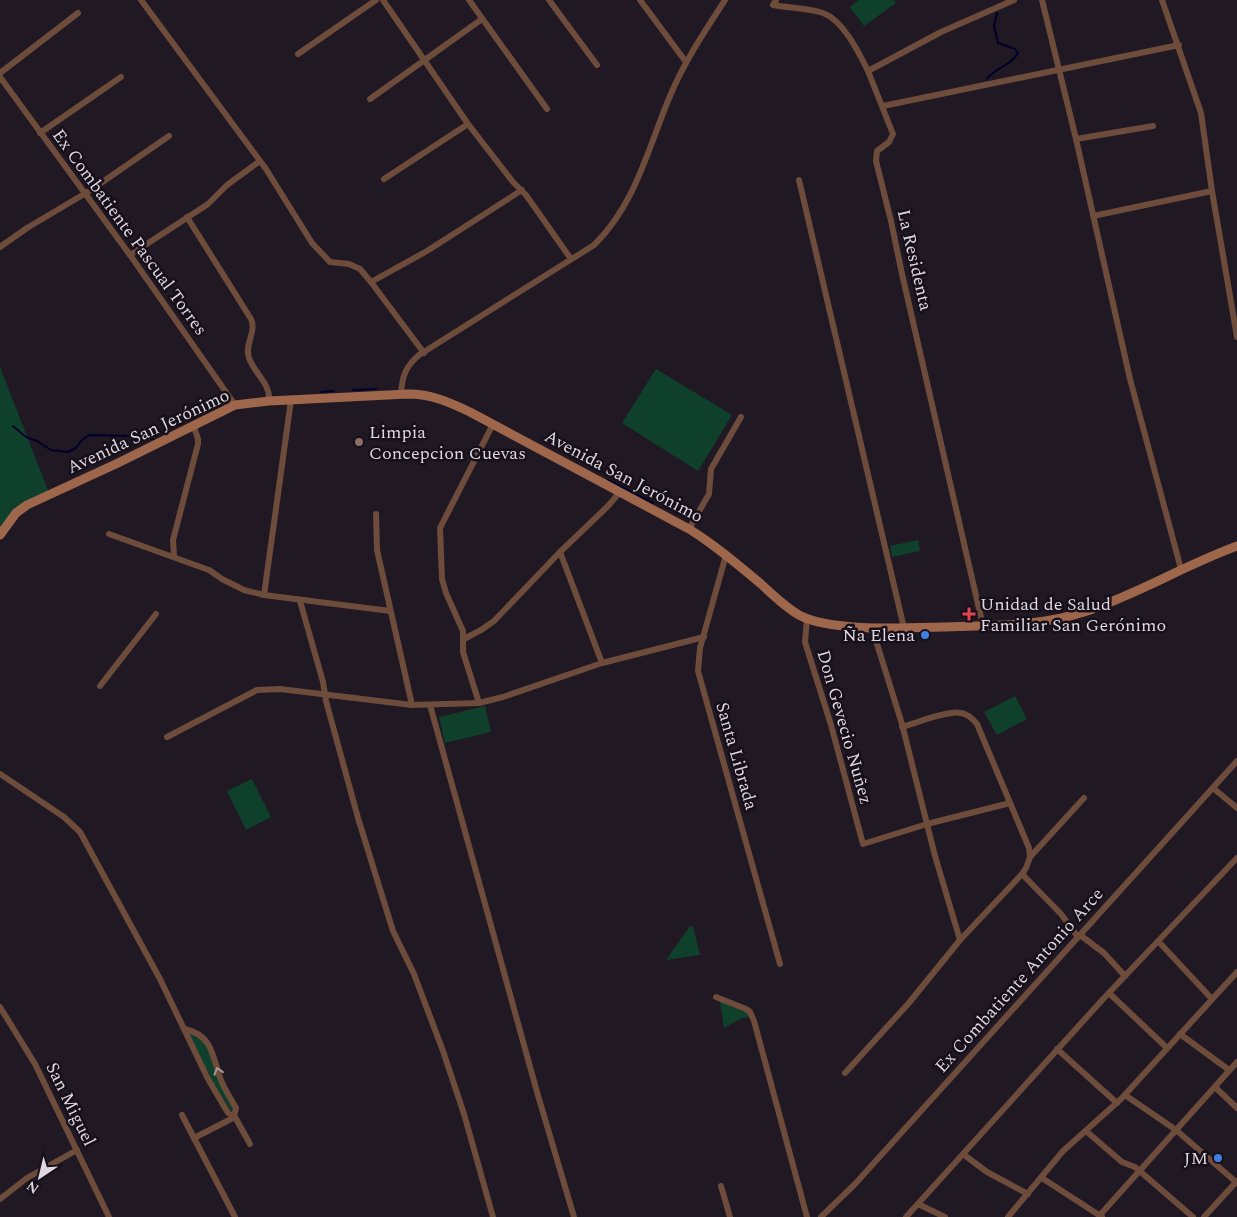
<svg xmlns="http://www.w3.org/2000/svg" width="1237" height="1217" font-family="Spectral,serif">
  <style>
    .green { fill: #0f402b }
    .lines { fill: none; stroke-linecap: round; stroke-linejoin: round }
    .stream { stroke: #00002a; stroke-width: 2 }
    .street { stroke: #6e4c3c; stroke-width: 6 }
    .secondary { stroke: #9e674c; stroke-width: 9 }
    .oneway { stroke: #ab9996 }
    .education-dot { fill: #8d6e63; stroke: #170f19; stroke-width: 2 }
    .health-dot { fill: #e0444e; stroke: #170f19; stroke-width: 2 }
    .shop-dot { fill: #3f7fe0; stroke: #170f19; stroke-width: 2 }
    .labels { text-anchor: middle; stroke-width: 5; stroke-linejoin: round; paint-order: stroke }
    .street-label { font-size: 18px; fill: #ddd8df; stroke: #170f19 }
    .poi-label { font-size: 18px; fill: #ddd8df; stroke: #170f19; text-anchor: start }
  </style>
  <rect width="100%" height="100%" fill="#201823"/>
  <g class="green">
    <polygon points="859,0 894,0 896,3 864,26 850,7"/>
    <polygon points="0,367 49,493 0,529"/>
    <polygon points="656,369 732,415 698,471 622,423"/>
    <polygon points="918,540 920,551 892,557 890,546"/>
    <polygon points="1015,696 1027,719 997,735 984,712"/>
    <polygon points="485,706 491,732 445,743 439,717"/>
    <polygon points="252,779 271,817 246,830 227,791"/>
    <polygon points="690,926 693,927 700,955 666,960"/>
    <polygon points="720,1001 746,1012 750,1017 742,1018 724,1028"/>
    <polygon points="188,1032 193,1034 205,1043 233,1108 232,1112 213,1082"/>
  </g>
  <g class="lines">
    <g class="stream">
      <path d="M987,79C995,68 1012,65 1018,53L1015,49L998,43L994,26L997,13"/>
      <polyline points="353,390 376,389"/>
      <polyline points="321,392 334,391"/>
      <polyline points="13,426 26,437 37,441 51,450 68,452 76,448 82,440 89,435 129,436 153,439"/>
      <polyline points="608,480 653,503"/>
    </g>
    <g class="street">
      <polyline points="141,0 266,169 312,243 330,262 349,264 360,269 371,282 424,353"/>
      <polyline points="383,0 468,124 513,182 526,195 571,259"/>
      <polyline points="469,0 547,109"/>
      <polyline points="549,0 597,65"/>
      <polyline points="640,0 686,62"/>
      <path d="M776,0L773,5C789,8 807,8 823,13C843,20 859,53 868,71"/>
      <polyline points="1042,0 1076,139 1130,379 1181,569"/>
      <polyline points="1162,0 1201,113 1212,191 1237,337"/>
      <polyline points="298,54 376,0"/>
      <polyline points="0,73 78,13"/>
      <polyline points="0,77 130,255 235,405"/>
      <polyline points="370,99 482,19"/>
      <polyline points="883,106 1179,45"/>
      <polyline points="40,133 121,77"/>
      <polyline points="1076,139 1153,126"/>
      <polyline points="384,179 468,124"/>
      <polyline points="799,180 904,628"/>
      <polyline points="1093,216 1212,191"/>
      <path d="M187,217L251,319C257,332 244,344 249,358C254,373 271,384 269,401"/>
      <polyline points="0,247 27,228 91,190 169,136"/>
      <polyline points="130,255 208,204 227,185 260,161"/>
      <polyline points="371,282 427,251 522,190"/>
      <path d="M401,394C402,376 406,366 419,355L594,245C636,204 648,148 670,96C684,62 705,31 725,0"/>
      <polyline points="376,514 377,550 412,705"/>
      <polyline points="689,529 709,494 711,469 741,417"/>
      <polyline points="109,534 209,570 222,579 244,590 264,595 390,611"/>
      <polyline points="560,552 602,663"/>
      <polyline points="726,555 700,648 698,671 780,964"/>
      <polyline points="174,556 173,540 198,444 198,439 194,427"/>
      <polyline points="264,595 291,400"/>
      <polyline points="300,601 323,682 326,701 358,818 393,931 414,974 443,1051 464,1114 493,1217"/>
      <polyline points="807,619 805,642 831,725 863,844 927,824 1010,803"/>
      <polyline points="983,626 902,274 891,221 876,161 877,151 889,142 893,134 868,71 941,32 1014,0"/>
      <polyline points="872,628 902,724 935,856 960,940"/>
      <polyline points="464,639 481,630 494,621 560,552 608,506 620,492"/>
      <polyline points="100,686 156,614"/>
      <polyline points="479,703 463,652 463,631 446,593 442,579 440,528 493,424"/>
      <polyline points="430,705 537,1092 574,1217"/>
      <path d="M902,727C916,723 949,710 961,713C968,714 973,719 977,724L1029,848L1030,857"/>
      <polyline points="167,737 257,690 280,689 412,705 479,703 503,697 602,663 704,637"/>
      <polyline points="0,774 64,817 80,832 160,979 208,1079 228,1113 235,1117 250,1144"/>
      <polyline points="1213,788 1237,808"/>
      <polyline points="1022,874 1061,914 1078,937"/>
      <polyline points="1080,935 1104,953 1125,976"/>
      <polyline points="1158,941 1212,999"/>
      <polyline points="1109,993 1167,1048"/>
      <polyline points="716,997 746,1009 750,1012 754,1021 807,1217"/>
      <polyline points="0,1007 35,1064 109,1217"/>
      <path d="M185,1029C214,1036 212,1057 221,1080C225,1090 231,1099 236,1108L234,1116"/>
      <polyline points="1180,1034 1229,1070"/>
      <polyline points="1057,1049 1117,1103"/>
      <polyline points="845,1073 908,1004 960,940 1022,874 1026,868 1030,857 1084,798"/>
      <polyline points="1215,1087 1237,1108"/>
      <polyline points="1125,1095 1176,1130 1236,1182"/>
      <polyline points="182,1115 235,1217"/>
      <polyline points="1086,1131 1122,1162 1135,1167 1193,1217"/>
      <polyline points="194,1138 235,1117"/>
      <polyline points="963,1154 987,1172 1028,1194"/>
      <polyline points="1042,1178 1102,1217"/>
      <polyline points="721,1186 730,1217"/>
      <polyline points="0,1199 27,1178 77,1150"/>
      <polyline points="918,1204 945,1217"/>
      <polyline points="1100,1215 1237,1062"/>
      <polyline points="821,1217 855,1184 1237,761"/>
      <polyline points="906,1217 1104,998 1237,858"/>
      <polyline points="1008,1217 1063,1151 1121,1099 1237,972"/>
      <polyline points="1204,1217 1237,1181"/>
    </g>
    <path class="secondary" d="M0,535L16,513L27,505L118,463L235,405L269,401L408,394C431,394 449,402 470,412L689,529C715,545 737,564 761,584C773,595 785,607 799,615C830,632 905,628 941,627C989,625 1038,627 1084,612C1136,595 1185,565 1237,546"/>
  </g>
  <defs><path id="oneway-chevron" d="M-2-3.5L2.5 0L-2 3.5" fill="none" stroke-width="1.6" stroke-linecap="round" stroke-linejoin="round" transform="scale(1.25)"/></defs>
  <use class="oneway" href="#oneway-chevron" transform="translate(218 1071) rotate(-107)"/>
  <circle class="education-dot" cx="359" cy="442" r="5"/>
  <path class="health-dot" d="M966.5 606.5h5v5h5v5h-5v5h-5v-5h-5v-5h5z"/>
  <g class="shop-dot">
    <circle cx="925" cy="635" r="5"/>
    <circle cx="1218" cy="1158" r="5"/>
  </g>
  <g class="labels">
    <g class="street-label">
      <text transform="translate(130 232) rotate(54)" y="6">Ex Combatiente Pascual Torres</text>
      <text transform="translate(915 260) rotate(77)" y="6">La Residenta</text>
      <text transform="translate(148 431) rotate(-25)" y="6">Avenida San Jerónimo</text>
      <text transform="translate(624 476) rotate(28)" y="6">Avenida San Jerónimo</text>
      <text transform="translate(845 727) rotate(74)" y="6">Don Gevecio Nuñez</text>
      <text transform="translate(737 756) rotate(74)" y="6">Santa Librada</text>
      <text transform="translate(1019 980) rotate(-48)" y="6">Ex Combatiente Antonio Arce</text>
      <text transform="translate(71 1104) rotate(64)" y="6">San Miguel</text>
    </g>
    <g class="poi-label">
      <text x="369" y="438">Limpia<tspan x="369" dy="21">Concepcion Cuevas</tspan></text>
      <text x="980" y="610">Unidad de Salud<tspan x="980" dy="21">Familiar San Gerónimo</tspan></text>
      <text x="915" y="641" text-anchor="end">Ña Elena</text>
      <text x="1208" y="1164" text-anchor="end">JM</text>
    </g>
  </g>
  <g transform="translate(40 1177) rotate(215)" stroke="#170f19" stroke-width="4" paint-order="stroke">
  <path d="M0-4L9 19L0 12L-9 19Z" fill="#ddd8df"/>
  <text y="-8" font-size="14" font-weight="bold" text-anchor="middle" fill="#ddd8df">N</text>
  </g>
</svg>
